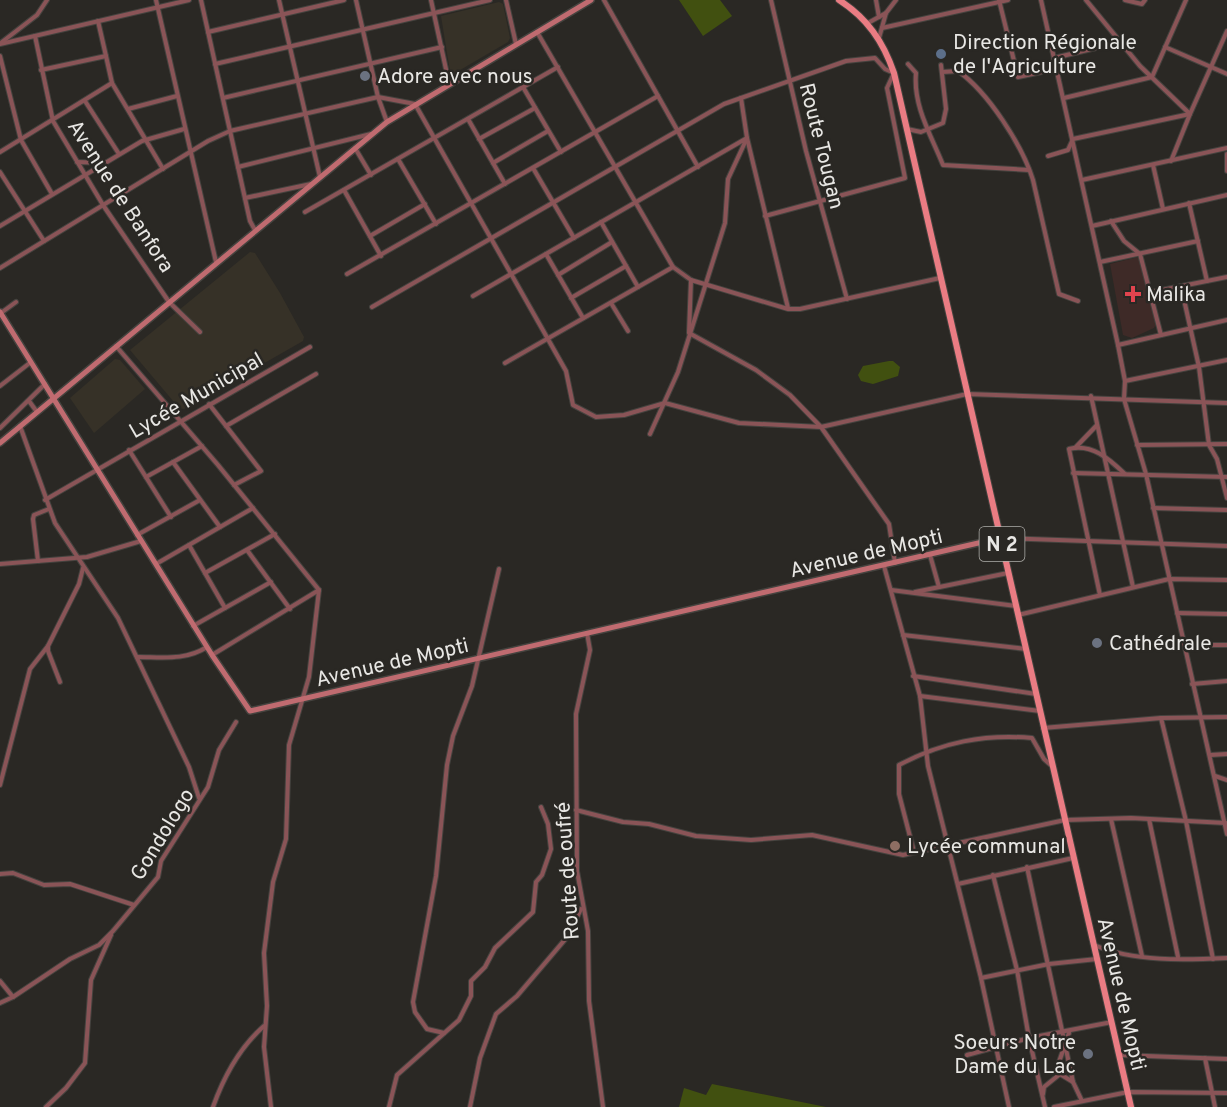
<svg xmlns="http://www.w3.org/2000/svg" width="1227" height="1107" font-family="Overpass,sans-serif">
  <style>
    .built { fill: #363127 }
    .medical { fill: #3e2a27 }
    .green { fill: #415010 }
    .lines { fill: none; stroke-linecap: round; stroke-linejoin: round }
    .street-casing { stroke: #45433f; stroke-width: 6 }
    .secondary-casing { stroke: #45433f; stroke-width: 8 }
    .primary-casing { stroke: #45433f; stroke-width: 8 }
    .street { stroke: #8a5457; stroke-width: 4 }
    .secondary { stroke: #c06b70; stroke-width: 5 }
    .primary { stroke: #ea7c83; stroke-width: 6 }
    .service-dot { fill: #5c6f8a; stroke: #2a2824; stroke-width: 2 }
    .worship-dot { fill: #6b7280; stroke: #2a2824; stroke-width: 2 }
    .health-dot { fill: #e0444e; stroke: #2a2824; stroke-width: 2 }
    .education-dot { fill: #8d6e63; stroke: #2a2824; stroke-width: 2 }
    .labels { text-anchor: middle; stroke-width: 5; stroke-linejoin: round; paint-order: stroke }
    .shield { fill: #2a2824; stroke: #afaeaa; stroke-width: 1.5 }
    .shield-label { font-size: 20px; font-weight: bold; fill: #e8e7e4 }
    .poi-label { font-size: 21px; fill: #e8e7e4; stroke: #2a2824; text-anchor: start }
    .street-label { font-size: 21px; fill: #e8e7e4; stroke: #2a2824 }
  </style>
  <rect width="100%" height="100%" fill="#2a2824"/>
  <g class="built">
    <polygon points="499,2 503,4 510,38 508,42 455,73 450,71 441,16"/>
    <polygon points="250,252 255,253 280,293 304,337 303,341 184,409 179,408 130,350"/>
    <polygon points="115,359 120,360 145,389 94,433 70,398"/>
  </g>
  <polygon class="medical" points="1138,257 1144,260 1156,324 1154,328 1132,338 1123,335 1110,264"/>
  <g class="green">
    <polygon points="679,0 720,0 732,16 703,36"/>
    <polygon points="889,361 893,361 900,367 898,376 873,384 861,381 858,375 863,366"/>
    <polygon points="712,1084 826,1107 679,1107 684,1088 706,1095"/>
  </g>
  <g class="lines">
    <g class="street-casing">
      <g id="street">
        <polyline points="156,0 216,262"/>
        <polyline points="201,0 250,221 255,230"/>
        <polyline points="279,0 320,177"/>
        <polyline points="356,0 378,97 387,122"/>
        <polyline points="431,0 449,83"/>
        <polyline points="506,0 516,44"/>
        <polyline points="604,0 698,167"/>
        <polyline points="771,0 806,151 847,299"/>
        <polyline points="876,0 879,17"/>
        <polyline points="999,0 1018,77 1051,70 1054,58 1121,42"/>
        <polyline points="1041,0 1118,345 1125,381 1124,399 1146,474 1227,834"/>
        <polyline points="1086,0 1140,66 1190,114 1171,161"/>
        <polyline points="1125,0 1142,4 1145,0"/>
        <polyline points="886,13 896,0"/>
        <polyline points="868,23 886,13 879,38"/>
        <polyline points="882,28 1008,0"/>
        <polyline points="208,32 344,0"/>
        <polyline points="537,32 673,267 691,280 689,333 756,370 790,395 821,427 889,524 895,563"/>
        <polyline points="35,36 53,121 103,205 169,302 200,332"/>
        <polyline points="2,42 37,15 47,0"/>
        <polyline points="0,44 189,0"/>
        <polyline points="1165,47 1227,74"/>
        <polyline points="0,56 21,140 52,194"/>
        <polyline points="106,56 112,83 163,169"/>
        <polyline points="215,64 490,0"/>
        <path d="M908,64L916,73C913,106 931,135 943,165L1029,170"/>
        <polyline points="41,70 106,56 98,21"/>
        <path d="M942,72L958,71C988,92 1022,145 1033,180L1059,294L1078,301"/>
        <polyline points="523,87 561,152"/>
        <polyline points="223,98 442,47"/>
        <polyline points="741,98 747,138 788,308"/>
        <polyline points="1064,98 1152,77 1186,0"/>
        <polyline points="85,101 119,154"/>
        <polyline points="128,109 177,96"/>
        <polyline points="468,119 505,184"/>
        <polyline points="907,129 921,132 943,123 946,109 941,65"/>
        <polyline points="479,139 535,108"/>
        <polyline points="355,148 371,175"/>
        <polyline points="0,152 112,83"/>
        <polyline points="1227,154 1227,171"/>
        <polyline points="1048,156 1068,150 1073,139 1190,114 1227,31"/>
        <polyline points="398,159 436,224"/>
        <polyline points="77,162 105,163"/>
        <polyline points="493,163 548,131"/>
        <polyline points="1153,165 1163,209"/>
        <polyline points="238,167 371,134"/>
        <polyline points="533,168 574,238"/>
        <polyline points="0,172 44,241"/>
        <polyline points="1082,180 1227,148"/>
        <polyline points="344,190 381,256"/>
        <polyline points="245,198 311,184"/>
        <polyline points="1189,203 1207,281"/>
        <polyline points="305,212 558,67"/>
        <polyline points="1111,221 1124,241 1140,254 1161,335"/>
        <polyline points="601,222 638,287"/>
        <polyline points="0,226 142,141 184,129"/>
        <polyline points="1092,226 1227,195"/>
        <polyline points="370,236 425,204"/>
        <polyline points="546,254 583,318"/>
        <polyline points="1100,262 1198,241"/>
        <polyline points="0,268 208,141 230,131 378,97 415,104 566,371 573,405 596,417 624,415 665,403 739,423 821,427 967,394 1227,403"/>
        <polyline points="347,274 658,96"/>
        <polyline points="558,275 612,242"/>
        <polyline points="691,280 788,309 800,309 940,278"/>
        <polyline points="1181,286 1199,367 1209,445 1217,459 1227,498"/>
        <polyline points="1152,292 1227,277"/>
        <polyline points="473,296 747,138 728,179 725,223 678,372 650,434"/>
        <polyline points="571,298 626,266"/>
        <polyline points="611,303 628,331"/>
        <polyline points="372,307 724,104 846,61 875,58 885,69 894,73 887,88 905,178 765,216"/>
        <polyline points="1,313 16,302"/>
        <polyline points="1118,345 1227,320"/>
        <polyline points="116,346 218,465 319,590"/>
        <polyline points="505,363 673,267"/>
        <polyline points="1125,381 1227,360"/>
        <polyline points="0,386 31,362"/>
        <polyline points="1091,396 1133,587"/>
        <polyline points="29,401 37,412"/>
        <polyline points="209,404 261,471 234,485"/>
        <polyline points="20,426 55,523 118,618 189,767 199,798"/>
        <polyline points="226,426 316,374"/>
        <polyline points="0,428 45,384"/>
        <polyline points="1137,445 1227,444"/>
        <polyline points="1075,448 1097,425"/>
        <polyline points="129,450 171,517"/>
        <polyline points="173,462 220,527"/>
        <polyline points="1073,473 1227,477"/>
        <polyline points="146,477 202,446"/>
        <polyline points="45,500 310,347"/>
        <polyline points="1153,508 1227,510"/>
        <polyline points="137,535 200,500"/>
        <polyline points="1001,538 1227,546"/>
        <polyline points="189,545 225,608"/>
        <polyline points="247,550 290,609"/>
        <polyline points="930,555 939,587"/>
        <polyline points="38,561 33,519 34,515 49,509"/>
        <polyline points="0,564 87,557 141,541"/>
        <polyline points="156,564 253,508"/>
        <polyline points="884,566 920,696 928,766 981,978 1009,1107"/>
        <polyline points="205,573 275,534"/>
        <polyline points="891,590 1016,606"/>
        <polyline points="915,592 1008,573"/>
        <path d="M1100,595L1069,449C1092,443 1109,459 1125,474"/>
        <polyline points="1177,613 1227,614"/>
        <polyline points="1018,615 1169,579 1227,580"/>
        <polyline points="193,626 271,582"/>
        <polyline points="587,633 590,650 576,714 577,871 588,931 589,1001 603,1107"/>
        <polyline points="903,635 1026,649"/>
        <polyline points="1184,645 1227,645"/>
        <polyline points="212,655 319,590"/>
        <path d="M137,657C162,657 185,661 207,647"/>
        <polyline points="913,676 1036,694"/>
        <polyline points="60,682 48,651 48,646 79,584 83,568"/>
        <polyline points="1192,684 1227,681"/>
        <polyline points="920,696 1040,711"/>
        <polyline points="1161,718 1186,821 1213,959"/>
        <polyline points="1043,728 1161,718 1227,717"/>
        <polyline points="1210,755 1227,754"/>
        <polyline points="1215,776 1227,780"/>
        <polyline points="0,785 30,669 48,646"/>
        <polyline points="576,810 623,822 649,824 696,836 751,840 812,835 903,855 1065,820 1131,818 1226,823"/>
        <polyline points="1111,819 1142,956"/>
        <polyline points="1149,819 1178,957"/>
        <path d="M914,852L899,794V765C942,742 984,734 1032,738L1044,759L1053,767"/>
        <polyline points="1027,867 1073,1082 1082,1101"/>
        <polyline points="0,874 13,873 44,885 70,884 134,905"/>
        <polyline points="993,875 1017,970 1029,1038 1045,1107"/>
        <polyline points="958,884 1073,858"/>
        <path d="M1094,945C1134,962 1185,960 1227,958"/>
        <polyline points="981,978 1049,964 1097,959"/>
        <polyline points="0,981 13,997"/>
        <polyline points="0,1003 13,997 70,959 99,945 113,931 158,877 161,861 208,787 219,750 236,722"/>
        <polyline points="444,1033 427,1029 415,1012 413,1002 436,876 447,765 453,736 472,686 499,569"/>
        <polyline points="967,1055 1029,1038 1112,1022"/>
        <polyline points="1120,1055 1227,1059"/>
        <polyline points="1205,1058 1215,1107"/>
        <polyline points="1060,1074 1073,1082"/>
        <polyline points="1043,1094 1044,1087 1060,1074 1058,1065 1069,1033"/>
        <polyline points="46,1107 66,1088 85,1063 91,980 111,935"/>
        <path d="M213,1107C224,1076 239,1048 264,1026"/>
        <polyline points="271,1107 264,1047 267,1006 264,953 273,882 286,839 289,745 309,677 319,590"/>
        <polyline points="389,1107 397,1075 459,1020 471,996 471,981 485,967 495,948 533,912 536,882 542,875 551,849 548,824 541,807"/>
        <polyline points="470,1107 480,1058 496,1014 517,996 568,936 581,909"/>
        <polyline points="1054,1107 1128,1092 1227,1093"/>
      </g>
    </g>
    <g class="secondary-casing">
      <g id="secondary">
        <polyline points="0,312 212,655 250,711 1000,538"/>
        <polyline points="0,443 387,122 591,0"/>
      </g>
    </g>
    <g class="primary-casing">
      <path id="primary" d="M839,0C867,18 883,41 894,73L1131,1107"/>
    </g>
    <use href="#street" class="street"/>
    <use href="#secondary" class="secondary"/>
    <use href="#primary" class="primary"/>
  </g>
  <circle class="service-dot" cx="941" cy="54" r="6"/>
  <g class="worship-dot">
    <circle cx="365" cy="76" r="6"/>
    <circle cx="1097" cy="643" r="6"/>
    <circle cx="1088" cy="1054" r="6"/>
  </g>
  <path class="health-dot" d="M1130 285h6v6h6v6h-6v6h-6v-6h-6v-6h6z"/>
  <circle class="education-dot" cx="895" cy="846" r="6"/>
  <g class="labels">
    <rect class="shield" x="979.5" y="527" width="45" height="34" rx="4.5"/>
    <g class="shield-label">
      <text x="1002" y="551">N 2</text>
    </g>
    <g class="poi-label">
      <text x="953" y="49">Direction Régionale<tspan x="953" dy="24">de l'Agriculture</tspan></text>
      <text x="377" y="83">Adore avec nous</text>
      <text x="1146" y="301">Malika</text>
      <text x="1109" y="650">Cathédrale</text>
      <text x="907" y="853">Lycée communal</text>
      <text x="1076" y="1049" text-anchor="end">Soeurs Notre<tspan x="1076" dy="24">Dame du Lac</tspan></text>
    </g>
    <g class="street-label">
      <text transform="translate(822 146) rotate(76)" y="7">Route Tougan</text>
      <text transform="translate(121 196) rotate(57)" y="7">Avenue de Banfora</text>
      <text transform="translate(196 395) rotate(-30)" y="7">Lycée Municipal</text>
      <text transform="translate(866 553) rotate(-13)" y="7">Avenue de Mopti</text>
      <text transform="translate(392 662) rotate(-13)" y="7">Avenue de Mopti</text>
      <text transform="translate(162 834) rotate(-59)" y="7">Gondologo</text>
      <text transform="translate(567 871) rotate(-94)" y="7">Route de oufré</text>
      <text transform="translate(1122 994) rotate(77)" y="7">Avenue de Mopti</text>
    </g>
  </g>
</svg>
